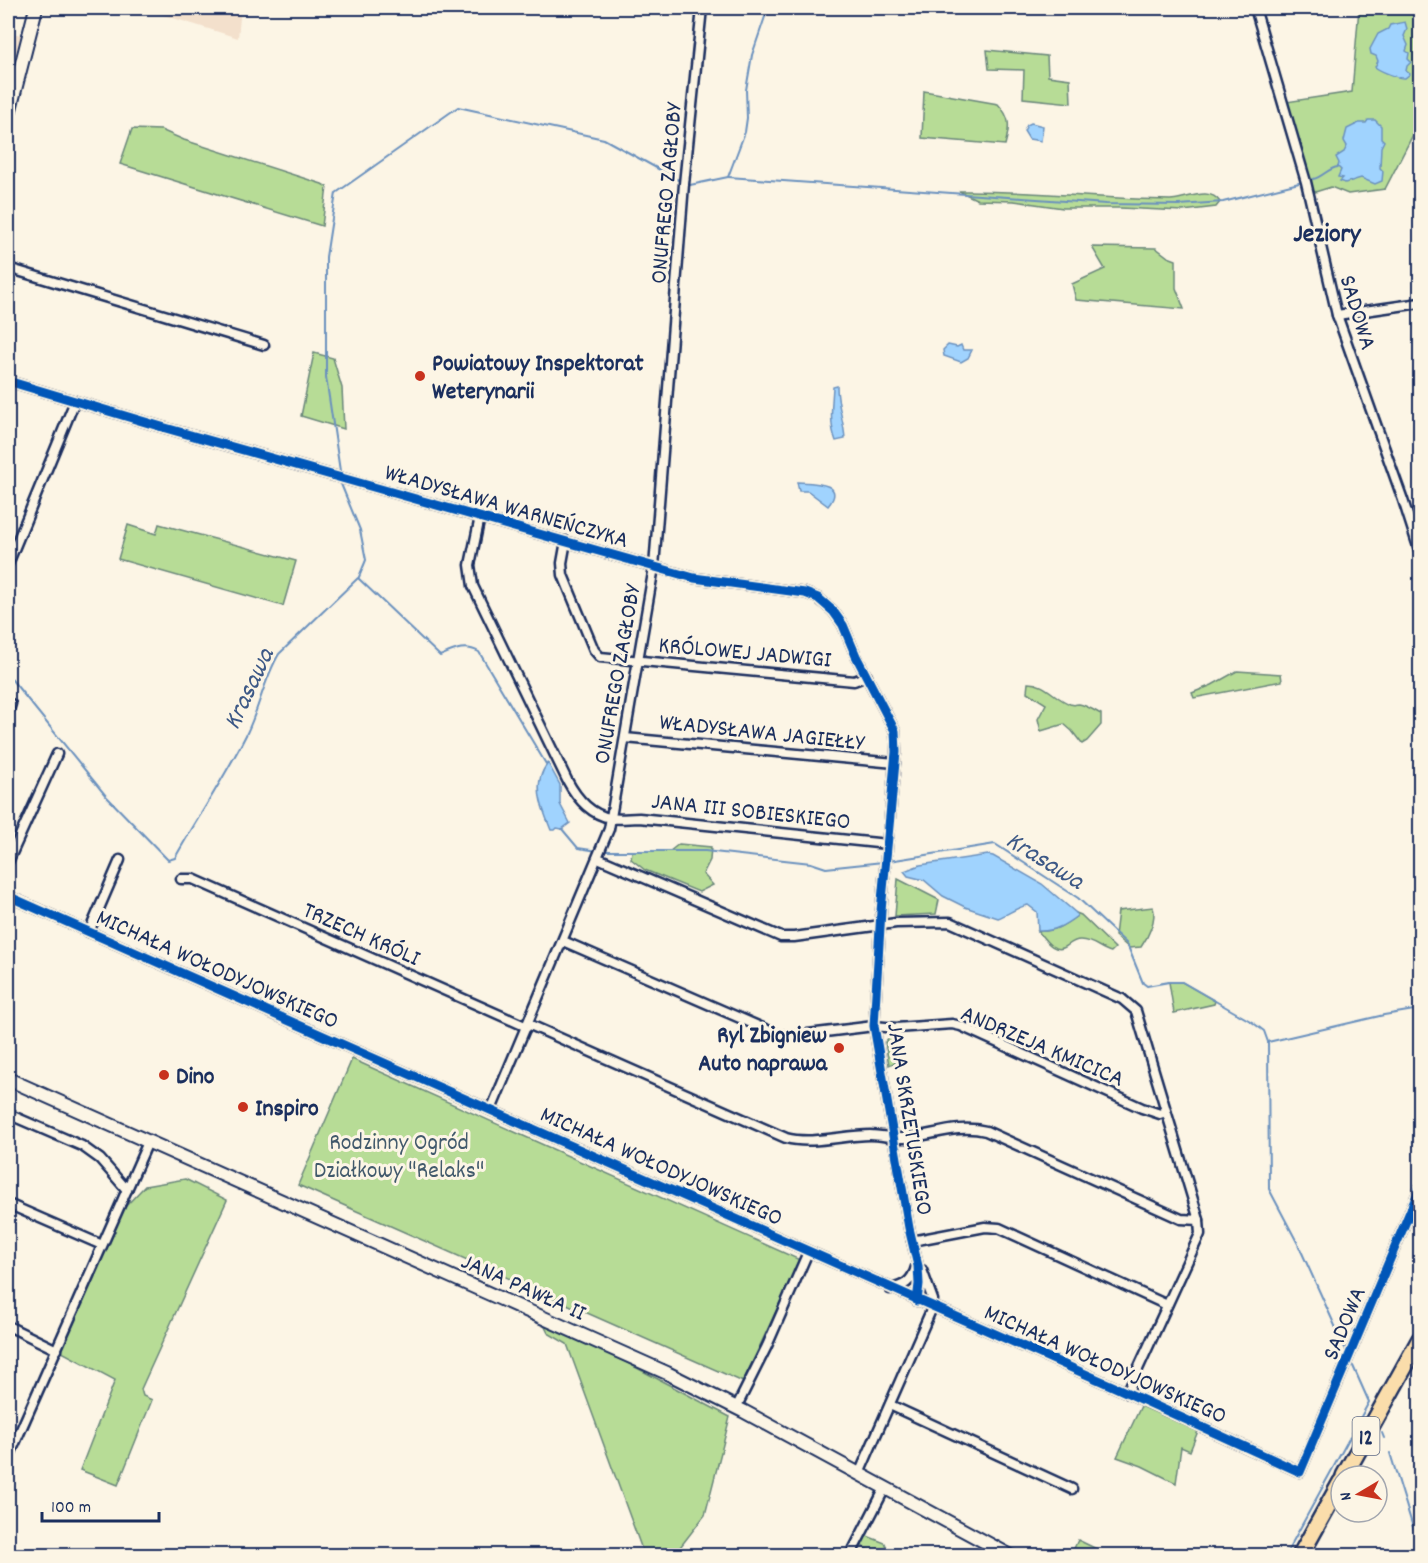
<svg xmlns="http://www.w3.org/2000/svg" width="1428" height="1563" font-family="Dekko,sans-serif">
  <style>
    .built { fill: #f3e0cc }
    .green { fill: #b7dc96; stroke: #69867a; stroke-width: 1.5 }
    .water { fill: #a0d3fe; stroke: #6b91be; stroke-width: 1.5 }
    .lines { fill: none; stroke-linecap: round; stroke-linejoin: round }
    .stream { stroke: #6b91be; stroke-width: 2 }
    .minor-casing { stroke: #1b2f5e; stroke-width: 13 }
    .secondary-casing { stroke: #1b2f5e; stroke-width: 16 }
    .motorway-casing { stroke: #1b2f5e; stroke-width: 20 }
    .minor { stroke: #fcf5e5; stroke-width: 8 }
    .secondary { stroke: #fcf5e5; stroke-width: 12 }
    .motorway { stroke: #faddab; stroke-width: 15 }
    .cycleway-casing { stroke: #fcf5e5; stroke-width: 13 }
    .cycleway { stroke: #0057b8; stroke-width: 9 }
    .poi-dot { fill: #c8321e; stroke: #fcf5e5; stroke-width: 2 }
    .labels { text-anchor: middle; stroke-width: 6; stroke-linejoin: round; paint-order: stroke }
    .shield { fill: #fcf5e5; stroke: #5e6a86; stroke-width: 1.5 }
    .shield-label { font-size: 22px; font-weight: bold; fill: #1b2f5e }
    .street-label { font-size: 24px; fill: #1b2f5e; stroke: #fcf5e5 }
    .poi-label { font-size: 24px; font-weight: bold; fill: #1b2f5e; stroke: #fcf5e5; text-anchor: start }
    .park-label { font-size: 24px; fill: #425a6c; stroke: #fcf5e5 }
    .neighbourhood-label { font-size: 26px; font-weight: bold; fill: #1b2f5e; stroke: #fcf5e5 }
    .water-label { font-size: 26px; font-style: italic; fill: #3c5886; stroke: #fcf5e5 }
  </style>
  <rect width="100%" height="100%" fill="#fcf5e5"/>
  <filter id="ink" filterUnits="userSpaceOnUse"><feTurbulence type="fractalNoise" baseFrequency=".0167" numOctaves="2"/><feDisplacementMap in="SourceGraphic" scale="12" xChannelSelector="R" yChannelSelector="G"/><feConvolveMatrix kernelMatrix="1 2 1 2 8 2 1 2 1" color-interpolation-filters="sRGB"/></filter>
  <g filter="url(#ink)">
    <g class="built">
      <polygon points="137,8 241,8 238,38 170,17"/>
      <polygon points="8,32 21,35 13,66 8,69"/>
    </g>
    <g class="green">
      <polygon points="1359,8 1420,8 1420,121 1385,189 1348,194 1331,187 1312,193 1286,102 1352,92"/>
      <polygon points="987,50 1047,56 1048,76 1070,79 1071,103 1023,98 1024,70 989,69"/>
      <path d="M924,91L998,104C1011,118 1010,127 1005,145L922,138Z"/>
      <polygon points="132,129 161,130 184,140 322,184 327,187 322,226 120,164"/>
      <path d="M959,191C1029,190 1099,199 1170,200C1186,200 1209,185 1220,202L1216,207L1183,211L1120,208H1063L1014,201L978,200Z"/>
      <polygon points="1092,247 1156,248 1168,257 1176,260 1176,288 1184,309 1076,300 1072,284 1105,269"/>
      <polygon points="314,353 333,358 342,388 344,429 301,416"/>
      <polygon points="159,524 296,561 283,606 118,559 128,525 156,534"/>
      <polygon points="1237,671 1281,674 1282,681 1194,698 1192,693 1212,685"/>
      <path d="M1028,683C1046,683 1054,698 1070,704C1077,706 1072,704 1079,704C1086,705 1095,711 1101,714V725L1087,741L1082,744L1072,731L1064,724L1041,731L1038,719L1046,704L1027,692Z"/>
      <polygon points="679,844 711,847 710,860 703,874 713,885 699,892 645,870 631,859 632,851 670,851"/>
      <polygon points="898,879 939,900 936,914 895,916"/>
      <path d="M1153,907C1157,919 1148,937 1141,947L1129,948L1115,936L1118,911Z"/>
      <path d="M1076,913L1081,915L1115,948L1111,952C1100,949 1093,940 1080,940C1075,940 1072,942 1068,945C1055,956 1045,940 1038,931C1054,932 1065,925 1077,916Z"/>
      <polygon points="1169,982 1182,982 1215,1001 1214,1004 1174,1013"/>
      <polygon points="896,1033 901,1060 889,1065 885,1042 892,1034"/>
      <polygon points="352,1059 800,1260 743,1382 298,1185"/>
      <polygon points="185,1179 227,1200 141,1389 143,1396 152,1400 118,1485 80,1470 115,1380 60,1351 123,1209 145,1186"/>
      <polygon points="542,1321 580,1338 730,1417 705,1515 674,1555 644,1555 567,1344 548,1333"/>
      <polygon points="1141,1406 1198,1431 1190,1451 1181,1447 1176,1483 1142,1466 1117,1457"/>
      <polygon points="867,1536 885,1543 887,1548 885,1552 877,1554 863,1547 861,1542"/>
      <polygon points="1078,1540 1109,1555 1071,1555"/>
    </g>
    <g class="water">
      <path d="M1405,22L1407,29L1404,36L1408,45L1406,51L1409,53L1408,59L1411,62L1407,66L1406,71L1410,74L1405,78C1399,79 1380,71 1375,67L1378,61L1376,56L1371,54L1370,49L1378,34L1388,29L1390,25Z"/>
      <polygon points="1368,120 1375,120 1381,126 1381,138 1384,141 1381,147 1380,168 1383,171 1382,181 1375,184 1361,178 1345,183 1340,181 1343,178 1338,177 1341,170 1338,167 1339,163 1336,157 1344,152 1347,146 1344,141 1347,129 1359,123 1366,123"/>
      <polygon points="1031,123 1043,126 1041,141 1029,139 1024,131 1027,125"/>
      <polygon points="948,345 957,347 961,345 963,350 972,350 968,358 961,362 944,356 943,350"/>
      <path d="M837,386C837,405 844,421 845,439L836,441C829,424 832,405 833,387Z"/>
      <path d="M797,482C812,483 848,482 828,506L808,491H799Z"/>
      <path d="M548,763L560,785V804L570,823L562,829L557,828L555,830H551C542,808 531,784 548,763Z"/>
      <path d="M988,855L993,856L1042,884L1076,913L1077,916C1065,925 1054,932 1038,931L1037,912L1028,905C1017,907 1009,914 998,918L965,907L943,896L924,880L908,876L904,871L920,865Z"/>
    </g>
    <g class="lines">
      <g class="stream">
        <polyline points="728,177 1106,204 1179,205 1223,202 1299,183"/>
        <path d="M1313,179C1323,177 1328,168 1338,167"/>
        <polyline points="690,185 728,177 745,132 747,118 746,90 752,55 768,8"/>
        <polyline points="340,471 326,377 326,257 336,193 458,107 604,139 680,181"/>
        <polyline points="341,484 360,530 366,560 359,577"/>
        <path d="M8,675L106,796L168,860L175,858C198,817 225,777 246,735C259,709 264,679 279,654L358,578L440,656C454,650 465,644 479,652L546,764"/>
        <polyline points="562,829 578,848 598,851"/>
        <polyline points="603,851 705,851 811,863 826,868 883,862"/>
        <polyline points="889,861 995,844 1078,898 1127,944 1143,983 1147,986 1169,982 1182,982 1252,1022 1264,1031 1268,1042 1269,1189 1298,1244 1345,1348"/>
        <polyline points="1268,1042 1384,1015 1420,1009"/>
        <polyline points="1382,1433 1384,1438"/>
        <polyline points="1390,1453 1420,1550"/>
        <polyline points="1285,1556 1369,1402 1353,1366"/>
      </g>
      <g class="minor-casing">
        <g id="minor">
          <polyline points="1255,8 1306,182 1337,315 1403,500 1420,553"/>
          <polyline points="8,268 264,345"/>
          <polyline points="1337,315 1420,303"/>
          <polyline points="8,381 162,427 694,578 805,593 818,598 833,611 843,625 856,656 895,731 896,752 881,911 874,1026 909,1228 918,1266 919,1284 917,1301"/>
          <path d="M480,517L470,565L473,586L567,780C576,797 589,814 610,818C619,820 629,818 639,818L887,844"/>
          <polyline points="566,541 562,563 563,575 594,650 600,657 854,681 867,676"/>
          <polyline points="8,564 75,401"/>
          <polyline points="8,712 11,704"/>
          <polyline points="625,738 895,763"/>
          <polyline points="598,858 781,937 794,937 896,923 950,922 1122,999 1136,1011 1199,1220 1200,1234 1127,1393"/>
          <polyline points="8,862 57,754"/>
          <polyline points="181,879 193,879 527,1027"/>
          <polyline points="8,896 1117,1388 1300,1472 1420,1188"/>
          <polyline points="89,932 120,860"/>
          <polyline points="563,941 779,1035 792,1036 874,1026 896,1028 952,1024 961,1026 1142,1108 1160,1114 1166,1112"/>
          <path d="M528,1024L786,1138C812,1145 843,1135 870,1135C882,1135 894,1139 907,1138C934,1135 958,1124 986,1131L1181,1219L1199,1220"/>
          <polyline points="491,1110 609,829 654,567 684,184 702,8"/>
          <polyline points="8,1114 82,1146 100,1159 127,1190"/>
          <polyline points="8,1204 102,1245"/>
          <polyline points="912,1241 985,1227 999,1228 1167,1305"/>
          <path d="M890,1289C904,1286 912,1282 916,1267"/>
          <polyline points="8,1326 57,1350"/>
          <polyline points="890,1405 1072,1489"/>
          <polyline points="736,1408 767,1346 808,1252"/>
          <polyline points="8,1459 148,1142"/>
          <polyline points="859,1474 932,1308 933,1300 922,1270"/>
          <polyline points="850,1556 885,1488"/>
        </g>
      </g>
      <g class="secondary-casing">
        <g id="secondary">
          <polyline points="8,117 36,8"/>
          <polyline points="8,1079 667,1373 743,1411 1011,1556"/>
        </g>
      </g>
      <g class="motorway-casing">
        <g id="motorway">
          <polyline points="1344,1476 1420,1339"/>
          <polyline points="1300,1556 1341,1482"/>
        </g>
      </g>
      <use href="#minor" class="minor"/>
      <use href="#secondary" class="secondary"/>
      <use href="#motorway" class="motorway"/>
      <g class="cycleway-casing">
        <g id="cycleway">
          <polyline points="8,381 162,427 694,578 805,593 818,598 833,611 843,625 856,656 895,731 896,752 881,911 874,1026 909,1228 918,1266 919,1284 917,1301"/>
          <polyline points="8,896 1117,1388 1300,1472 1420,1188"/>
        </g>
      </g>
      <use href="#cycleway" class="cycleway"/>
    </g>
  </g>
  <g class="poi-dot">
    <circle cx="420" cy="376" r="6"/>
    <circle cx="839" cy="1048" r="6"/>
    <circle cx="164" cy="1075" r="6"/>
    <circle cx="243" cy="1107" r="6"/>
  </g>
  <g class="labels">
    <rect class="shield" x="1352.5" y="1417" width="27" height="38" rx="4.5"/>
    <g class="shield-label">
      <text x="1366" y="1444">12</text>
    </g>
    <g class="street-label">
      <text transform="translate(665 193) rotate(-85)" y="8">ONUFREGO ZAGŁOBY</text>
      <text transform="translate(1359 312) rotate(73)" y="8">SADOWA</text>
      <text transform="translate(507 505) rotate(16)" y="8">WŁADYSŁAWA WARNEŃCZYKA</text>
      <text transform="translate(745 651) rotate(5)" y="8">KRÓLOWEJ JADWIGI</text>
      <text transform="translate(616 674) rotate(-80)" y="8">ONUFREGO ZAGŁOBY</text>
      <text transform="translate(762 731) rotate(6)" y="8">WŁADYSŁAWA JAGIEŁŁY</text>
      <text transform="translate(751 810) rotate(6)" y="8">JANA III SOBIESKIEGO</text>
      <text transform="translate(362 933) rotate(24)" y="8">TRZECH KRÓLI</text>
      <text transform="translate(218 968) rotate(24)" y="8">MICHAŁA WOŁODYJOWSKIEGO</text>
      <text transform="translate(1043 1045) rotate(23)" y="8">ANDRZEJA KMICICA</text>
      <text transform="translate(911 1119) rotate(81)" y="8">JANA SKRZETUSKIEGO</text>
      <text transform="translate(662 1165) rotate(24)" y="8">MICHAŁA WOŁODYJOWSKIEGO</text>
      <text transform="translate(524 1286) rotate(24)" y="8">JANA PAWŁA II</text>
      <text transform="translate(1343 1323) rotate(-67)" y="8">SADOWA</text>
      <text transform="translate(1106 1363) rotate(24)" y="8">MICHAŁA WOŁODYJOWSKIEGO</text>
    </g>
    <g class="poi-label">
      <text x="432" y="370">Powiatowy Inspektorat<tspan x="432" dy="28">Weterynarii</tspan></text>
      <text x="827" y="1042" text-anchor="end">Ryl Zbigniew<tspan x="827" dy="28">Auto naprawa</tspan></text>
      <text x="176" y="1083">Dino</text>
      <text x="255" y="1115">Inspiro</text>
    </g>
    <g class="park-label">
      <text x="399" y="1149">Rodzinny Ogród<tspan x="399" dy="28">Działkowy "Relaks"</tspan></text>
    </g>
    <g class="neighbourhood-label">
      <text x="1327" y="241">Jeziory</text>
    </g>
    <g class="water-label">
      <text transform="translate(247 688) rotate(-65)" y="9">Krasawa</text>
      <text transform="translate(1046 859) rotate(32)" y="9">Krasawa</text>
    </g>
  </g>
  <rect width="1428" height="1563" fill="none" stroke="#fcf5e5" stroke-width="30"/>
  <rect x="15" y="15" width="1398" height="1533" fill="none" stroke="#1b2f5e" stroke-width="2" filter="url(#ink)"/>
  <g transform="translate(1359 1494) rotate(260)"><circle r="28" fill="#fcf5e5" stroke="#a2a6af" stroke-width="1.5"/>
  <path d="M0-4.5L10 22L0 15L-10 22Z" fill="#c8321e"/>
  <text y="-9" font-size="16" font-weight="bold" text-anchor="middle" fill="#1b2f5e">N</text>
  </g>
  <path d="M42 1512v9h117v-9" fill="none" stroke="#1b2f5e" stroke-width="3"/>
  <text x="51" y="1512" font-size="18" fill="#1b2f5e" stroke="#fcf5e5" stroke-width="4.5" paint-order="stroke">100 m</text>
</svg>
